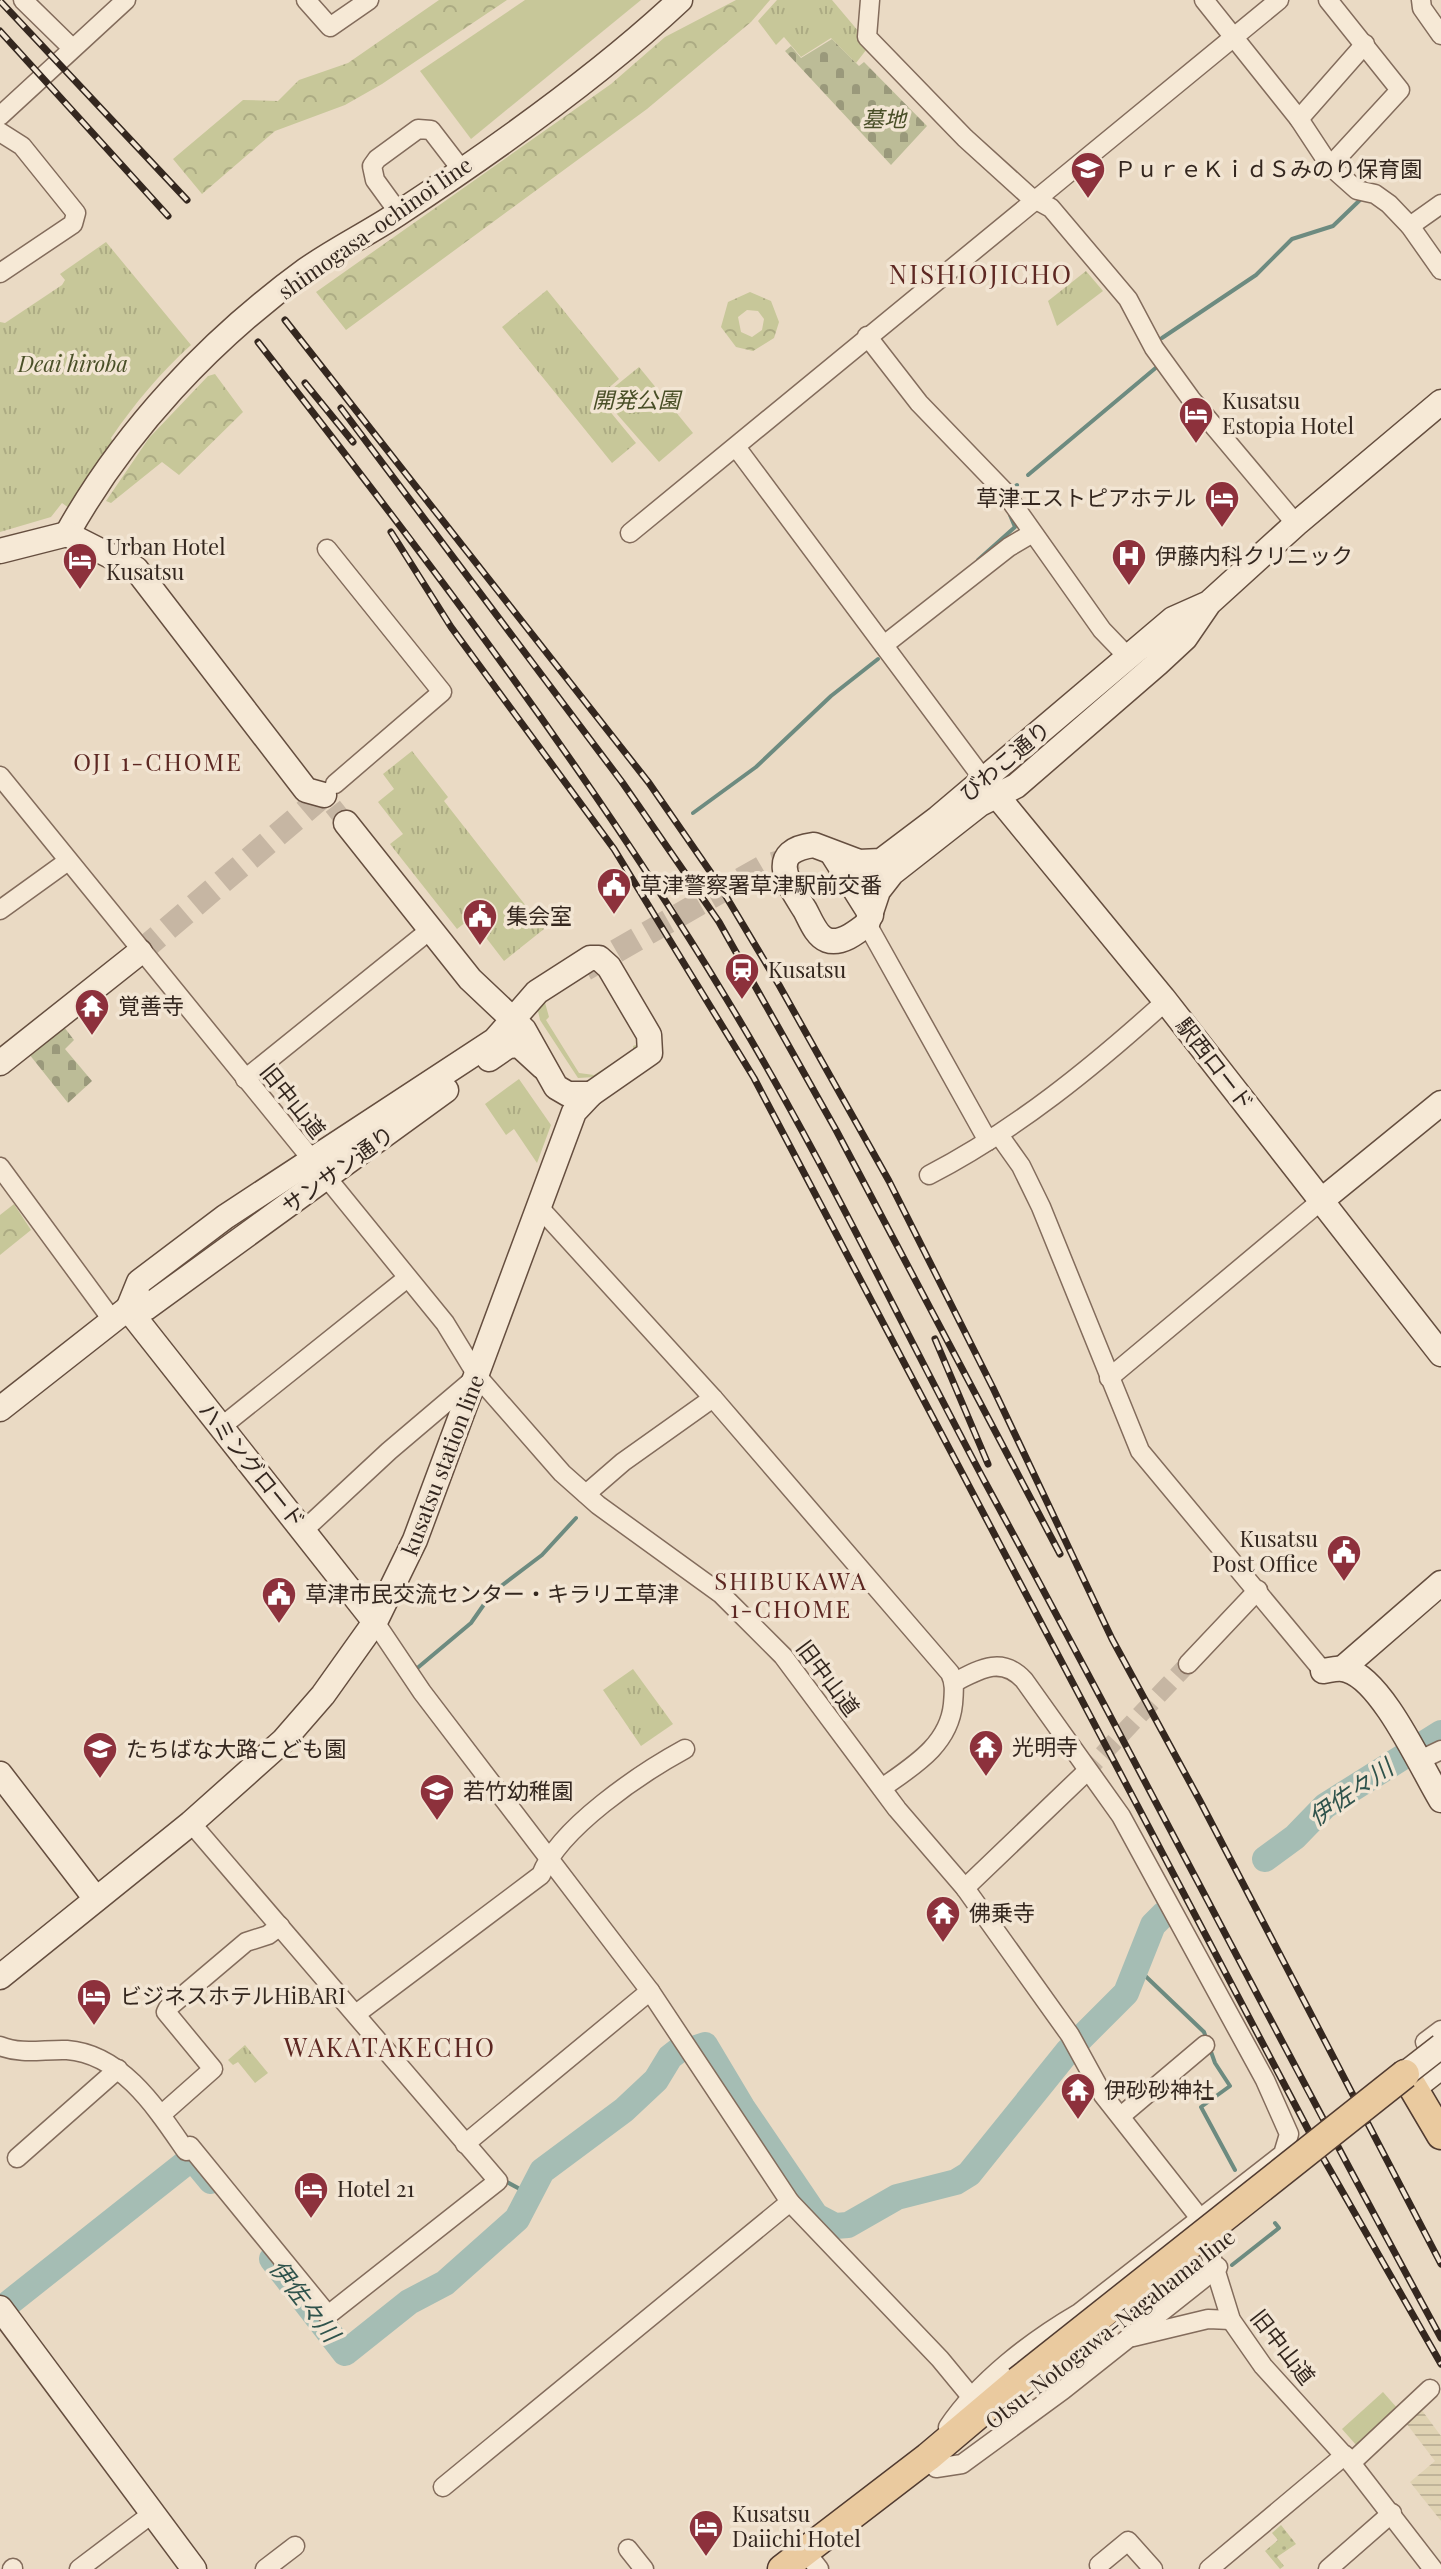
<svg xmlns="http://www.w3.org/2000/svg" width="1441" height="2569" font-family="'Playfair Display','Noto Sans JP',serif">
  <style>
    .farmland { fill: url(#farmland-rules) }
    .grass { fill: #c7c799 }
    .forest { fill: url(#forest-crowns); fill-rule: evenodd }
    .cemetery { fill: url(#cemetery-stones) }
    .park { fill: url(#park-tufts) }
    .garden { fill: url(#garden-dots) }
    .lines { fill: none; stroke-linecap: round; stroke-linejoin: round }
    .stream { stroke: #6d8b80; stroke-width: 4 }
    .river { stroke: #a5bdb4; stroke-width: 26 }
    .street-tunnel { stroke: #c6b6a3; stroke-width: 18; stroke-dasharray: 18 9; stroke-linecap: butt }
    .secondary-tunnel { stroke: #c6b6a3; stroke-width: 24; stroke-dasharray: 24 12; stroke-linecap: butt }
    .street-casing { stroke: #836c5c; stroke-width: 21 }
    .secondary-casing { stroke: #654e3f; stroke-width: 27 }
    .primary-casing { stroke: #513b30; stroke-width: 31 }
    .street { stroke: #f6e9d6; stroke-width: 18 }
    .secondary { stroke: #f6e9d6; stroke-width: 24 }
    .primary { stroke: #eaca9f; stroke-width: 28 }
    .rail-casing { stroke: #34271f; stroke-width: 7 }
    .rail { stroke: #f2e5d3; stroke-width: 4; stroke-dasharray: 12; stroke-linecap: butt }
    .secondary-bridge-casing { stroke: #654e3f; stroke-width: 27; stroke-linecap: butt }
    .primary-bridge-casing { stroke: #513b30; stroke-width: 31; stroke-linecap: butt }
    .secondary-bridge { stroke: #f6e9d6; stroke-width: 24 }
    .primary-bridge { stroke: #eaca9f; stroke-width: 28 }
    .labels { text-anchor: middle; stroke-width: 7; stroke-linejoin: round; paint-order: stroke }
    .park-label { font-size: 22px; font-style: italic; fill: #494f27; stroke: #f2e5d3 }
    .poi-label { font-size: 22px; fill: #34271f; stroke: #f2e5d3; text-anchor: start }
    .street-label { font-size: 22px; fill: #34271f; stroke: #f2e5d3 }
    .neighbourhood-label { font-size: 24px; letter-spacing: 2px; fill: #5d2722; stroke: #f2e5d3 }
    .water-label { font-size: 24px; font-style: italic; fill: #2f534c; stroke: #f2e5d3 }
    .quarter-label { font-size: 26px; letter-spacing: 2px; fill: #5d2722; stroke: #f2e5d3 }
  </style>
  <defs>
    <pattern id="farmland-rules" width="6" height="5" patternUnits="userSpaceOnUse" patternTransform="scale(2)"><rect width="6" height="5" fill="#dfd2b2"/><path d="M0 2.5h6" fill="none" stroke="#c0b499"/></pattern>
    <pattern id="forest-crowns" width="20" height="18" patternUnits="userSpaceOnUse" patternTransform="scale(2)"><rect width="20" height="18" fill="#c7c799"/><path d="M2 6a3 3 0 1 1 6 0M12 15a3 3 0 1 1 6 0" fill="none" stroke="#acab83"/></pattern>
    <pattern id="cemetery-stones" width="16" height="16" patternUnits="userSpaceOnUse" patternTransform="scale(2)"><rect width="16" height="16" fill="#bcbc97"/><path d="M2 7V4a2 2 0 0 1 4 0v3zM10 15v-3a2 2 0 0 1 4 0v3z" fill="#9a997b"/></pattern>
    <pattern id="park-tufts" width="24" height="20" patternUnits="userSpaceOnUse" patternTransform="scale(2)"><rect width="24" height="20" fill="#c7c799"/><path d="M3 7l-1-3M5 7V3M7 7l1-3M15 17l-1-3M17 17v-4M19 17l1-3" fill="none" stroke="#acab83"/></pattern>
    <pattern id="garden-dots" width="8" height="8" patternUnits="userSpaceOnUse" patternTransform="scale(2)"><rect width="8" height="8" fill="#c7c799"/><path d="M2 2h.1M6 6h.1" fill="none" stroke="#acab83" stroke-width="1.8" stroke-linecap="round"/></pattern>
  </defs>
  <rect width="100%" height="100%" fill="#eadac4"/>
  <polygon class="farmland" points="1421,2409 1441,2436 1441,2521 1410,2482 1435,2461 1406,2423"/>
  <g class="grass">
    <polygon points="525,0 641,0 471,139 420,71"/>
    <polygon points="544,999 549,1017 546,1020 579,1073 594,1075 633,1050 633,1046 638,1044 638,1050 595,1077 578,1078 540,1020 538,1011"/>
    <polygon points="1383,2392 1398,2409 1357,2446 1342,2429"/>
  </g>
  <g class="forest">
    <polygon points="439,0 507,0 382,84 345,105 275,131 202,194 173,159 243,100 278,101 299,80 348,63"/>
    <polygon points="736,0 770,0 751,22 647,109 346,330 316,292 611,84 665,37"/>
    <path d="M750,292L771,301L779,322L774,338L753,351L736,347L721,327L728,302ZM747,310L758,311L764,319L762,330L752,337L741,332L738,317Z"/>
    <polygon points="215,374 243,412 179,475 162,462 111,503 106,501 149,438 208,376"/>
    <polygon points="14,1204 31,1230 0,1255 0,1215"/>
  </g>
  <g class="cemetery">
    <polygon points="832,39 859,66 864,62 927,126 891,165 785,51 791,46 801,58"/>
    <polygon points="64,1027 74,1040 65,1049 92,1081 68,1103 29,1054"/>
  </g>
  <g class="park">
    <polygon points="777,0 832,0 870,45 856,63 831,38 801,57 784,37 776,45 758,21"/>
    <path d="M106,242L191,345C160,373 135,403 111,438L114,445L69,508L62,503L51,517L0,532V322L5,323L62,285L65,280L60,274Z"/>
    <polygon points="1086,271 1103,291 1057,326 1048,301"/>
    <polygon points="547,290 619,379 598,397 636,443 612,463 502,327"/>
    <polygon points="639,367 693,433 659,462 602,397"/>
    <polygon points="412,751 448,797 444,801 544,929 504,961 471,918 457,929 390,844 403,834 378,802 394,789 383,774"/>
    <polygon points="519,1079 551,1125 537,1163 514,1129 506,1135 485,1104"/>
    <polygon points="633,1669 673,1724 641,1746 603,1690"/>
    <polygon points="245,2045 268,2073 255,2083 238,2062 233,2065 228,2060"/>
  </g>
  <polygon class="garden" points="1281,2525 1296,2544 1277,2557 1284,2566 1280,2569 1265,2551 1278,2540 1272,2533"/>
  <g class="lines">
    <g class="stream">
      <polyline points="1162,338 1256,275 1292,239 1333,226 1360,200"/>
      <polyline points="1028,475 1158,366"/>
      <polyline points="1014,488 1017,485"/>
      <polyline points="978,560 1015,527 1010,515"/>
      <polyline points="693,813 756,767 831,696 878,659"/>
      <polyline points="415,1670 471,1623 492,1593 542,1555 576,1518"/>
      <polyline points="1137,1968 1204,2032 1215,2063 1230,2086 1201,2107 1235,2170"/>
      <polyline points="505,2181 531,2195"/>
      <polyline points="1232,2265 1279,2228 1275,2223"/>
    </g>
    <g class="river">
      <polyline points="1265,1859 1295,1837 1325,1806 1441,1733"/>
      <polyline points="696,2048 705,2045 742,2107 816,2216 835,2226 848,2225 897,2197 956,2182 969,2174 1068,2051 1126,1993 1153,1925 1164,1914"/>
      <polyline points="272,2259 345,2353 409,2302 445,2283 517,2219 542,2171 624,2110 656,2080 670,2057 679,2050"/>
      <polyline points="0,2310 192,2158 211,2181"/>
    </g>
    <g class="street-tunnel">
      <polyline points="333,786 324,795 346,823"/>
      <polyline points="1084,1774 1188,1664"/>
    </g>
    <g class="secondary-tunnel">
      <polyline points="140,952 324,795"/>
      <polyline points="585,969 763,867 803,855"/>
    </g>
    <g class="street-casing">
      <g id="street">
        <polyline points="23,0 72,48"/>
        <polyline points="306,0 330,27 369,0"/>
        <polyline points="870,0 867,37 965,138 1029,196 1051,208 1128,299 1154,348 1191,399 1296,524"/>
        <polyline points="1204,0 1299,119 1330,166 1357,190 1375,194 1389,204 1410,226 1441,270"/>
        <polyline points="1328,0 1400,90 1330,166"/>
        <polyline points="1421,0 1422,8 1441,35"/>
        <polyline points="0,116 126,0"/>
        <polyline points="1299,119 1365,44"/>
        <polyline points="0,132 22,146 76,213 73,224 0,273"/>
        <polyline points="399,213 375,180 372,166 377,159 418,129 431,130 461,169"/>
        <polyline points="1410,226 1441,204"/>
        <polyline points="867,336 919,403 1003,490 1102,630 1128,657"/>
        <polyline points="736,447 984,780"/>
        <polyline points="630,533 1279,0"/>
        <polyline points="327,549 442,692 335,784"/>
        <polyline points="884,645 1009,547 1031,534"/>
        <polyline points="0,776 445,1323 478,1377 562,1473 598,1505 721,1594 783,1656 897,1809 965,1888 1070,2035 1103,2095 1199,2217 1231,2320 1263,2366 1351,2463 1433,2569"/>
        <polyline points="0,910 68,861"/>
        <polyline points="867,924 988,1141"/>
        <polyline points="245,1079 430,930"/>
        <polyline points="999,1135 1021,1166 1041,1207 1140,1451 1323,1671"/>
        <polyline points="0,1167 113,1321"/>
        <path d="M929,1175C1016,1130 1093,1067 1166,1001"/>
        <path d="M538,1206L713,1398L950,1673C955,1683 954,1692 953,1704C949,1745 913,1766 882,1788"/>
        <polyline points="1109,1378 1322,1200"/>
        <polyline points="221,1427 406,1279"/>
        <polyline points="586,1494 623,1462 713,1398"/>
        <polyline points="305,1529 389,1451 475,1378"/>
        <polyline points="375,1622 422,1692 650,1991 790,2202 940,2359 973,2399"/>
        <polyline points="1188,1664 1258,1590"/>
        <polyline points="1418,1761 1441,1750"/>
        <polyline points="965,1888 1084,1774"/>
        <path d="M356,2014L541,1875C559,1828 641,1773 685,1749"/>
        <path d="M0,2046C22,2055 44,2049 67,2050C122,2054 157,2109 186,2151L190,2146L328,2315L498,2181L191,1823"/>
        <polyline points="1439,2062 1425,2042 1441,2030"/>
        <polyline points="161,2115 213,2069 166,2012 168,2008 246,1942 268,1935 280,1926"/>
        <polyline points="1121,2116 1205,2045"/>
        <polyline points="465,2144 650,1991"/>
        <polyline points="17,2158 118,2069"/>
        <polyline points="1133,2337 1208,2319 1231,2320"/>
        <path d="M948,2427C979,2381 1031,2341 1079,2313L1283,2154L1289,2134L1265,2080L1121,1816L1024,1680C1002,1656 980,1669 955,1682"/>
        <polyline points="1351,2463 1430,2389"/>
        <polyline points="936,2468 962,2464 1063,2390 1218,2267"/>
        <polyline points="443,2487 790,2202"/>
        <polyline points="628,2549 644,2569"/>
        <polyline points="805,2551 819,2569"/>
        <polyline points="1099,2565 1128,2541 1153,2569"/>
        <polyline points="12,2569 13,2568"/>
        <polyline points="79,2569 153,2513"/>
        <polyline points="265,2569 295,2546"/>
        <polyline points="1209,2569 1345,2455"/>
        <polyline points="1328,2569 1392,2513"/>
      </g>
    </g>
    <g class="secondary-casing">
      <g id="secondary">
        <path d="M67,534C125,430 210,340 306,270C336,249 369,233 399,213C493,151 599,76 680,0"/>
        <polyline points="67,534 136,569 306,790 324,795"/>
        <polyline points="0,551 67,534"/>
        <path d="M1209,603L1173,619L938,818L881,861L859,862L814,845C764,851 790,886 805,910C810,919 816,936 827,940C841,945 857,932 867,924L878,891L892,873L980,804L1016,786L1157,664L1185,638L1209,603L1296,524L1441,402"/>
        <polyline points="988,785 1163,998 1441,1354"/>
        <polyline points="346,823 470,979 524,1030 556,1087 568,1094 591,1094"/>
        <polyline points="832,853 871,915"/>
        <polyline points="489,1059 508,1046 519,1045 543,1067"/>
        <polyline points="0,1063 140,952"/>
        <polyline points="1322,1200 1441,1103"/>
        <polyline points="128,1309 146,1308 446,1090"/>
        <polyline points="128,1309 375,1622"/>
        <polyline points="0,1409 140,1299"/>
        <polyline points="1343,1668 1441,1583"/>
        <path d="M1323,1671C1331,1670 1339,1667 1347,1670C1383,1681 1421,1767 1441,1800"/>
        <polyline points="0,1774 96,1899"/>
        <polyline points="0,1977 191,1823 283,1741 323,1695 375,1622 415,1540 574,1112 591,1094 650,1053 649,1035 609,967 599,958 590,958 537,992 495,1040 225,1217 139,1282 128,1309"/>
        <polyline points="1414,2088 1441,2067"/>
        <polyline points="0,2308 194,2569"/>
      </g>
    </g>
    <g class="primary-casing">
      <g id="primary">
        <polyline points="1405,2074 1441,2135"/>
        <polyline points="782,2569 928,2457 1018,2381"/>
      </g>
    </g>
    <use href="#street" class="street"/>
    <use href="#secondary" class="secondary"/>
    <use href="#primary" class="primary"/>
    <g class="rail-casing">
      <g id="rail">
        <polyline points="0,1 187,200"/>
        <polyline points="0,31 168,216"/>
        <polyline points="285,320 649,783 718,883 779,985 889,1181 993,1388 1112,1639 1200,1801 1441,2264"/>
        <path d="M258,342C423,553 587,768 726,998C821,1154 899,1321 985,1482C1139,1766 1286,2054 1441,2338"/>
        <polyline points="305,383 353,442"/>
        <polyline points="341,408 622,782 719,922 836,1130 1060,1554"/>
        <polyline points="391,532 451,627 614,849 754,1078 1322,2156 1441,2364"/>
        <polyline points="935,1339 988,1464"/>
      </g>
    </g>
    <use href="#rail" class="rail"/>
    <g class="secondary-bridge-casing">
      <polyline id="secondary-bridge" points="1405,2074 1441,2046"/>
    </g>
    <g class="primary-bridge-casing">
      <polyline id="primary-bridge" points="1018,2381 1405,2074"/>
    </g>
    <use href="#secondary-bridge" class="secondary-bridge"/>
    <use href="#primary-bridge" class="primary-bridge"/>
  </g>
  <defs>
    <g id="school-pin" transform="scale(1.8)"><path d="M0 17L-7.5 6A9.5 9.5 0 1 1 7.5 6Z" fill="#8d313c" stroke="#f2e5d3"/><path d="M0-5L7-2L0 1L-7-2ZM-4 1L0 2.5L4 1V4Q0 6-4 4Z" fill="#fff"/></g>
    <g id="hotel-pin" transform="scale(1.8)"><path d="M0 17L-7.5 6A9.5 9.5 0 1 1 7.5 6Z" fill="#8d313c" stroke="#f2e5d3"/><path d="M-6-4.5h1.5V1H6V5H4.5V3h-9V5H-6ZM-4 0a1.8 1.8 0 1 1 3.6 0ZM.5 0V-2.5h3Q6-2.5 6 0Z" fill="#fff"/></g>
    <g id="hospital-pin" transform="scale(1.8)"><path d="M0 17L-7.5 6A9.5 9.5 0 1 1 7.5 6Z" fill="#8d313c" stroke="#f2e5d3"/><path d="M-5-5h3v3.5h4V-5h3V5h-3V1.5h-4V5h-3Z" fill="#fff"/></g>
    <g id="civic-pin" transform="scale(1.8)"><path d="M0 17L-7.5 6A9.5 9.5 0 1 1 7.5 6Z" fill="#8d313c" stroke="#f2e5d3"/><path d="M-.6-6.5H3V-4.5H.6V-3L4-1V1h2V6H-6V1h2V-1L-.6-3ZM-1.2 2.5V6h2.4V2.5Z" fill="#fff"/></g>
    <g id="station-pin" transform="scale(1.8)"><path d="M0 17L-7.5 6A9.5 9.5 0 1 1 7.5 6Z" fill="#8d313c" stroke="#f2e5d3"/><path d="M-3-6H3Q5-6 5-4V2Q5 4 3 4L4.5 6H3L1.5 4h-3L-3 6H-4.5L-3 4Q-5 4-5 2V-4Q-5-6-3-6ZM-3.5-4v3h7v-3ZM-3.5 1v1.5H-2V1ZM2 1v1.5H3.5V1Z" fill="#fff"/></g>
    <g id="temple-pin" transform="scale(1.8)"><path d="M0 17L-7.5 6A9.5 9.5 0 1 1 7.5 6Z" fill="#8d313c" stroke="#f2e5d3"/><path d="M0-6L5-2H3V0L6.5 2.5H4V6H1.5V3h-3V6H-4V2.5H-6.5L-3 0V-2H-5Z" fill="#fff"/></g>
  </defs>
  <g fill-rule="evenodd">
    <use href="#school-pin" x="1088" y="169"/>
    <use href="#hotel-pin" x="1196" y="414"/>
    <use href="#hotel-pin" x="1222" y="498"/>
    <use href="#hospital-pin" x="1129" y="556"/>
    <use href="#hotel-pin" x="80" y="560"/>
    <use href="#civic-pin" x="614" y="885"/>
    <use href="#civic-pin" x="480" y="916"/>
    <use href="#station-pin" x="742" y="970"/>
    <use href="#temple-pin" x="92" y="1006"/>
    <use href="#civic-pin" x="1344" y="1552"/>
    <use href="#civic-pin" x="279" y="1594"/>
    <use href="#temple-pin" x="986" y="1747"/>
    <use href="#school-pin" x="100" y="1749"/>
    <use href="#school-pin" x="437" y="1791"/>
    <use href="#temple-pin" x="943" y="1913"/>
    <use href="#hotel-pin" x="94" y="1996"/>
    <use href="#temple-pin" x="1078" y="2090"/>
    <use href="#hotel-pin" x="311" y="2189"/>
    <use href="#hotel-pin" x="706" y="2527"/>
  </g>
  <g class="labels">
    <g class="park-label">
      <text x="884" y="127">墓地</text>
      <text x="73" y="372">Deai hiroba</text>
      <text x="636" y="408">開発公園</text>
    </g>
    <g class="poi-label">
      <text x="1114" y="177">ＰｕｒｅＫｉｄＳみのり保育園</text>
      <text x="1222" y="409">Kusatsu<tspan x="1222" dy="25">Estopia Hotel</tspan></text>
      <text x="1196" y="506" text-anchor="end">草津エストピアホテル</text>
      <text x="106" y="555">Urban Hotel<tspan x="106" dy="25">Kusatsu</tspan></text>
      <text x="1155" y="564">伊藤内科クリニック</text>
      <text x="640" y="893">草津警察署草津駅前交番</text>
      <text x="506" y="924">集会室</text>
      <text x="768" y="978">Kusatsu</text>
      <text x="118" y="1014">覚善寺</text>
      <text x="1318" y="1547" text-anchor="end">Kusatsu<tspan x="1318" dy="25">Post Office</tspan></text>
      <text x="305" y="1602">草津市民交流センター・キラリエ草津</text>
      <text x="1012" y="1755">光明寺</text>
      <text x="126" y="1757">たちばな大路こども園</text>
      <text x="463" y="1799">若竹幼稚園</text>
      <text x="969" y="1921">佛乗寺</text>
      <text x="120" y="2004">ビジネスホテルHiBARI</text>
      <text x="1104" y="2098">伊砂砂神社</text>
      <text x="337" y="2197">Hotel 21</text>
      <text x="732" y="2522">Kusatsu<tspan x="732" dy="25">Daiichi Hotel</tspan></text>
    </g>
    <g class="street-label">
      <text transform="translate(375 228) rotate(-35)" y="8">shimogasa-ochinoi line</text>
      <text transform="translate(1005 761) rotate(-40)" y="8">びわこ通り</text>
      <text transform="translate(1215 1064) rotate(52)" y="8">駅西ロード</text>
      <text transform="translate(293 1101) rotate(51)" y="8">旧中山道</text>
      <text transform="translate(338 1170) rotate(-36)" y="8">サンサン通り</text>
      <text transform="translate(252 1465) rotate(51)" y="8">ハミングロード</text>
      <text transform="translate(443 1465) rotate(-69)" y="8">kusatsu station line</text>
      <text transform="translate(828 1678) rotate(53)" y="8">旧中山道</text>
      <text transform="translate(1110 2329) rotate(-38)" y="8">Otsu-Notogawa-Nagahama line</text>
      <text transform="translate(1283 2347) rotate(52)" y="8">旧中山道</text>
    </g>
    <g class="neighbourhood-label">
      <text x="158" y="771">OJI 1-CHOME</text>
      <text x="791" y="1590">SHIBUKAWA<tspan x="791" dy="28">1-CHOME</tspan></text>
    </g>
    <g class="water-label">
      <text transform="translate(1351 1793) rotate(-35)" y="8">伊佐々川</text>
      <text transform="translate(304 2301) rotate(52)" y="8">伊佐々川</text>
    </g>
    <g class="quarter-label">
      <text x="981" y="284">NISHIOJICHO</text>
      <text x="390" y="2057">WAKATAKECHO</text>
    </g>
  </g>
</svg>
